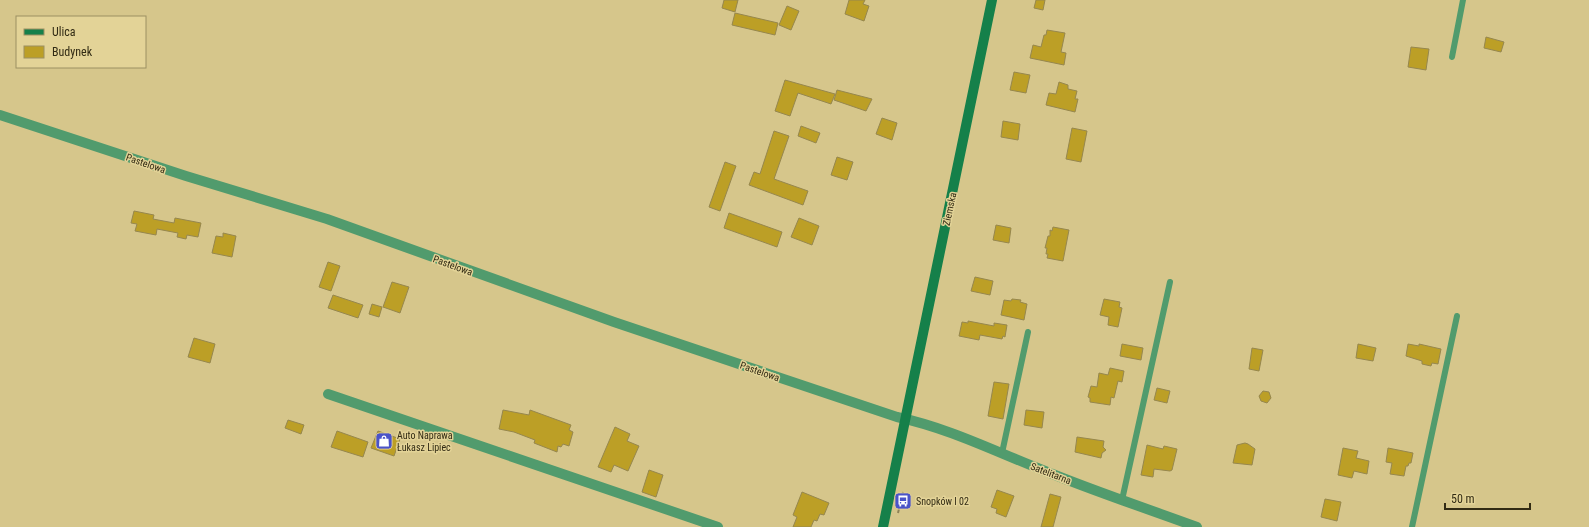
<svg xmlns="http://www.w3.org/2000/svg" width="1589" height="527" font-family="'Roboto Condensed',sans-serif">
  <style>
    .building { fill: #bc9f26; stroke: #96874e }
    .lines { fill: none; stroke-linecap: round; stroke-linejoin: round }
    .path { stroke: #8e8257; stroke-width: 2; stroke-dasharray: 4 2; stroke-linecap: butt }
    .lane { stroke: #519b6d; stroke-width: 6 }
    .street { stroke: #519b6d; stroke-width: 10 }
    .secondary { stroke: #15804a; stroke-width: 10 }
    .labels { text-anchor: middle; stroke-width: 3; stroke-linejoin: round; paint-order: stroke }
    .street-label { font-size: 10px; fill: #322b14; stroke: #e3d397 }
    .poi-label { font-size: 10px; fill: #322b14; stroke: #e3d397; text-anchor: start }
  </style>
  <rect width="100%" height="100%" fill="#d6c68b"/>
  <g class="building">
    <polygon points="724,0 738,0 735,12 722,8"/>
    <polygon points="849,0 865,0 863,4 869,6 864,21 845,14"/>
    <polygon points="1036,0 1045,0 1043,10 1034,8"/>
    <polygon points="787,6 799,11 791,30 779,25"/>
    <polygon points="735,13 778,23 775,35 732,25"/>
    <polygon points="1047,30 1065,33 1061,52 1066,53 1064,65 1030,58 1033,45 1041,47 1044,35 1046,35"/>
    <polygon points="1486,37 1504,42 1501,52 1484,48"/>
    <polygon points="1411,47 1429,49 1426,70 1408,67"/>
    <polygon points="1014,72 1030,75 1026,93 1010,90"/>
    <polygon points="785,80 835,94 831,104 798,93 790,116 775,111"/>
    <polygon points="1059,82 1068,85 1068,89 1077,91 1075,99 1078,99 1075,112 1046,105 1049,93 1056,94"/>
    <polygon points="837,90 872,99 866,111 834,100"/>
    <polygon points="882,118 897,123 892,140 876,134"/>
    <polygon points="1003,121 1020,124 1018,140 1001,137"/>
    <polygon points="801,126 820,133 816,143 798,136"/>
    <polygon points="1072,128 1087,131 1081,162 1066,159"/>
    <polygon points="774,131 789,136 774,179 808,191 803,205 749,185 754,172 760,174"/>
    <polygon points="837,157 853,162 847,180 831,175"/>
    <polygon points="725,162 736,166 720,211 709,207"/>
    <polygon points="134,211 154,215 153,219 174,223 175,218 201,223 198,237 187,235 186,239 177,237 178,233 157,229 156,235 135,231 137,224 131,223"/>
    <polygon points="729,213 782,232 777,247 724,228"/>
    <polygon points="799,218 819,226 812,245 791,237"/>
    <polygon points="996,225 1011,228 1009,243 993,240"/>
    <polygon points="1053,227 1069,230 1063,261 1047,258 1048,254 1046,254 1047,248 1045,248 1048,236 1050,236 1050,230 1052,231"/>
    <polygon points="223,233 236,236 232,257 212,253 216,236 223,237"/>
    <polygon points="328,262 340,266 331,291 319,287"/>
    <polygon points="975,277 993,281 990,295 971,291"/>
    <polygon points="392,282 409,287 400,313 383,307"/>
    <polygon points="333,295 363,305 358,318 328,308"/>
    <polygon points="1012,299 1021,300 1020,302 1027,304 1024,320 1001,315 1004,300 1011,301"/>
    <polygon points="1104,299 1120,302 1119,307 1122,308 1118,327 1108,325 1109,317 1100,315"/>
    <polygon points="372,304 382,307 379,317 369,314"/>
    <polygon points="968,321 994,326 994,323 1007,325 1005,337 1003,336 1002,339 980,335 979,340 959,336 962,322 968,323"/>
    <polygon points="194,338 215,344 210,363 188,357"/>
    <polygon points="1122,344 1143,348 1141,360 1120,356"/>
    <polygon points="1358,344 1376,348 1373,361 1356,358"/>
    <polygon points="1408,344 1419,346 1419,344 1441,349 1438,364 1432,363 1431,366 1422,364 1422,361 1406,356"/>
    <polygon points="1252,348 1263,350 1259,371 1249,369"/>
    <polygon points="1110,368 1124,371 1122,382 1118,381 1114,398 1111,397 1110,405 1090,402 1090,398 1088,397 1091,386 1097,387 1099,373 1108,375"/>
    <polygon points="994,382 1009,384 1003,419 988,416"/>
    <polygon points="1157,388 1170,391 1167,403 1154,400"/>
    <polygon points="1263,391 1269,392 1271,398 1267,403 1261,401 1259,396"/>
    <polygon points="503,410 529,415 530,410 571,425 569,430 573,432 569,446 563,444 561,447 558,446 557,452 534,443 535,440 514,432 499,429"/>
    <polygon points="1026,410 1044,412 1042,428 1024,425"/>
    <polygon points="288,420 304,425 301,434 285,428"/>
    <polygon points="615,427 630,434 627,441 639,446 628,471 614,465 611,472 598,467"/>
    <polygon points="337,431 368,442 363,457 331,447"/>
    <polygon points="378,431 400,439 394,456 371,448"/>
    <polygon points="1077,437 1104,441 1103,447 1106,450 1102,453 1101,458 1075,452"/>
    <polygon points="1245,443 1248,444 1255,449 1252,465 1233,463 1237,445"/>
    <polygon points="1147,445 1163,449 1164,446 1177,449 1172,470 1170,471 1154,469 1153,477 1141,475"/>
    <polygon points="1343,448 1358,451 1356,458 1369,461 1367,474 1354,471 1352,478 1338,475"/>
    <polygon points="1388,448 1413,453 1411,463 1409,463 1408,466 1406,466 1404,476 1390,474 1392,463 1386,462"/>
    <polygon points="649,470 663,475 656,497 642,492"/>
    <polygon points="997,490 1014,496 1006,517 996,513 997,509 991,507"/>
    <polygon points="802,492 829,503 824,515 820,514 817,521 814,520 811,527 793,527 797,517 793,515"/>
    <polygon points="1050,494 1061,497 1053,527 1041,527"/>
    <polygon points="1325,499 1341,502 1337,521 1321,517"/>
  </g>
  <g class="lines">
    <polyline class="path" points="898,513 903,492"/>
    <g class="lane">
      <polyline points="1452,57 1463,0"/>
      <polyline points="1002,453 1028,332"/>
      <polyline points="1122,500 1170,282"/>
      <polyline points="1412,527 1457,316"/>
    </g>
    <g class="street">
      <path d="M0,115L186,176L327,219L614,322L897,417C948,428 992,450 1040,469C1091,490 1145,508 1197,527"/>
      <polyline points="328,394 718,527"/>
    </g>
    <polyline class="secondary" points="883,527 992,0"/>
  </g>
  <defs>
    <g id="shop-square" transform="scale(0.9)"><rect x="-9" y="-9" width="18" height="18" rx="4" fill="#4a53c8" stroke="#e3d397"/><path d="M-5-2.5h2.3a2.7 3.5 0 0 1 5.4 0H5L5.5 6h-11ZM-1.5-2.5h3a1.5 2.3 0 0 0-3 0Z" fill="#fff"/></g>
    <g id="bus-square" transform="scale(0.9)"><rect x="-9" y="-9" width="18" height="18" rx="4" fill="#4a53c8" stroke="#e3d397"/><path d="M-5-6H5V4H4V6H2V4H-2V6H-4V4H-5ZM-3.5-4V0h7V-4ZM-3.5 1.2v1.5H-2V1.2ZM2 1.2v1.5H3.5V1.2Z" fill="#fff"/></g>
  </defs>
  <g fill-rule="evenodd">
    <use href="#shop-square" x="384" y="441"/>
    <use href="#bus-square" x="903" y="501"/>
  </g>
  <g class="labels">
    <g class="street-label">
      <text transform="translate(146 163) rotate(19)" y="4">Pastelowa</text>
      <text transform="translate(949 209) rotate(-78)" y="4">Ziemska</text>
      <text transform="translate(453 265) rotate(20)" y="4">Pastelowa</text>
      <text transform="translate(760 371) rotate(19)" y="4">Pastelowa</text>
      <text transform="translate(1051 473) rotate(21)" y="4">Satelitarna</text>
    </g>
    <g class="poi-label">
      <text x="397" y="439">Auto Naprawa<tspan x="397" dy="12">Łukasz Lipiec</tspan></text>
      <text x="916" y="505">Snopków I 02</text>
    </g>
  </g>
  <rect x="16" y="16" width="130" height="52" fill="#e3d397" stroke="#9c9063"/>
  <rect x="24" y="29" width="20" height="6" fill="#15804a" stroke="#9c9063"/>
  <text x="52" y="36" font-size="12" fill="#322b14">Ulica</text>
  <rect x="24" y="46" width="20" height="12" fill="#bc9f26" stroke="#9c9063"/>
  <text x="52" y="56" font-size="12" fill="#322b14">Budynek</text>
  <path d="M1445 503v6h85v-6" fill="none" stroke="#322b14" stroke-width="2"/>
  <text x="1451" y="503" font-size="12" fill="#322b14" stroke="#e3d397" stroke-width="3" paint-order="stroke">50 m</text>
</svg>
